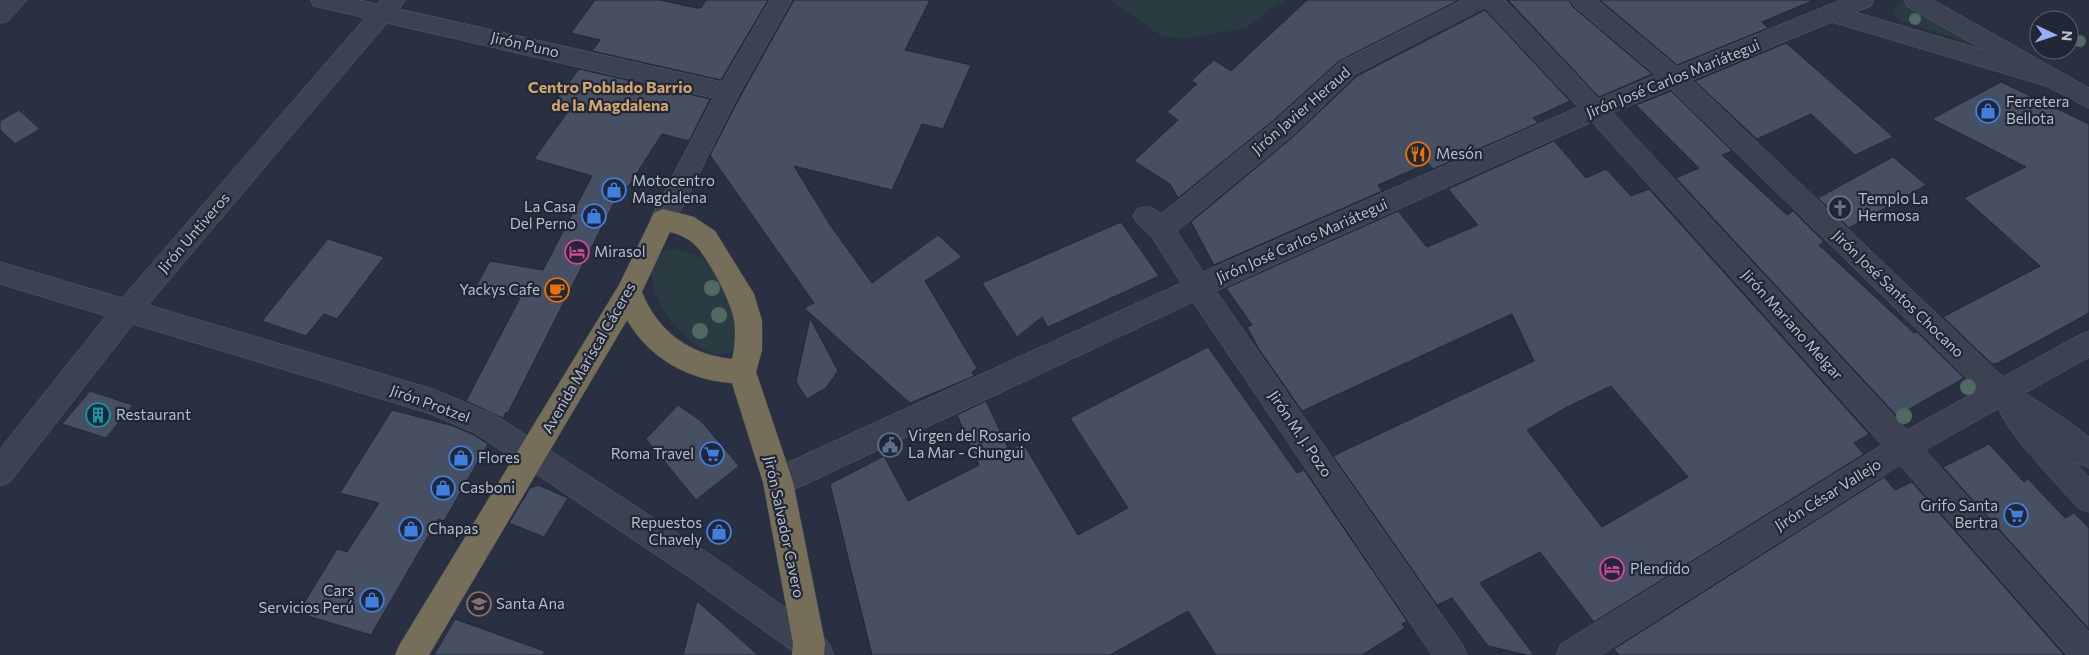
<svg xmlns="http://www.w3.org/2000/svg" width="2089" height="655" font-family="Commissioner,sans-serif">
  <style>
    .green { fill: #2a3c42 }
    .building { fill: #474f62; stroke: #232938; fill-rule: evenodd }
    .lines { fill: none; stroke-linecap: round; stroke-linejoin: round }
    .minor-casing { stroke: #5a606e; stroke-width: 1 }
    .highway-casing { stroke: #474d5b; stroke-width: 1 }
    .minor { fill: #3c4251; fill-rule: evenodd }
    .highway { fill: #766e59; fill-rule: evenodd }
    .tree { fill: #506a63 }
    .labels { text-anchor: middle; stroke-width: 4.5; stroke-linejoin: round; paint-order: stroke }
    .street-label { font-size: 15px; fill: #b9becb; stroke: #212736 }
    .poi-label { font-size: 15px; fill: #b9becb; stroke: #212736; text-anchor: start }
    .neighbourhood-label { font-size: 16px; font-weight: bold; fill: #d1a46e; stroke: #212736 }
  </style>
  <rect width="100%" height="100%" fill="#283041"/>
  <g class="green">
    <polygon points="1110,0 1286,0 1271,8 1247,28 1187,38 1163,37"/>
    <polygon points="1906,3 1972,42 1973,44 1899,20 1893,13 1899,4"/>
    <path d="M671,249C730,255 731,297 738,345C734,349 731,353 726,354C687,362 617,261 671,249Z"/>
  </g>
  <g class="building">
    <polygon points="595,0 660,0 696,8 701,8 706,0 768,0 721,80 592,51 600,40 571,33"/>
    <polygon points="794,0 930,0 905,50 971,65 943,129 922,124 892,190 794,166 830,225 872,283 938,235 962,257 925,281 977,368 972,372 974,376 910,403 804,308 814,303 710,155 741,95"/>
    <polygon points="1307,0 1459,0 1339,61 1274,120 1178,198 1170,184 1134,161 1178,120 1167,112 1197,84 1191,81 1214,60 1231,71"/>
    <polygon points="1508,0 1569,0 1573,7 1652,74 1599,97"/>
    <polygon points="1600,0 1814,0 1762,22 1768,28 1677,65"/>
    <polygon points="1485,10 1570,101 1533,118 1538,123 1433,169 1428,163 1378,185 1382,191 1214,265 1191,222 1294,136 1357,76"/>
    <polygon points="1786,43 1848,97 1893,137 1855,155 1811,114 1757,139 1695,81"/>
    <polygon points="579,69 710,99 689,141 662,134 628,187 623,185 508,413 506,412 503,418 466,401 520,298 474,290 490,261 543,270 592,176 534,159 572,106 555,101"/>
    <polygon points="2001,82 2089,124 2089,313 1998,363 1992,364 1943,317 2040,266 1964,198 2026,167 1932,119"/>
    <polygon points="1671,91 1732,151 1722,155 1787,215 1793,211 1824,242 1819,245 1914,333 1917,332 1964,378 1897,416 1676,178 1699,168 1636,105"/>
    <polygon points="19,110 40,129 15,144 0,130 0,121"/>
    <path d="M1554,141L1586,178L1606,169L1631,196L1649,189L1869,434L1854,443L1864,454L1594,622L1540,552L1480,583L1534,655H1527L1488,646L1452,598L1437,605L1333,456L1534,361L1512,314L1302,411L1259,349L1247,327L1252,325L1226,288L1398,211L1427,247L1478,225L1448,189ZM1611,386L1688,477L1602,527L1527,430L1567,407Z"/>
    <polygon points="1893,157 1926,185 1849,228 1818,198"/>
    <polygon points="1121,222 1159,276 1048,327 1042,317 1017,337 982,283"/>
    <polygon points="328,239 384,257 337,319 324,314 306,336 262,321"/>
    <polygon points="810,318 838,371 826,388 807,399 796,382"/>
    <polygon points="1208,347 1297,473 1304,470 1407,621 1402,624 1405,628 1362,655 1216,655 1188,611 1110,655 872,655 830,484 884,456 908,501 979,465 957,415 986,401 1009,450 1023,443 1078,535 1128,508 1070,418"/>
    <polygon points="90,391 133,405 106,438 62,424"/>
    <polygon points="678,405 701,421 739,466 696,500 646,439"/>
    <polygon points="392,410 453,426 474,435 488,444 444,521 438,519 371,635 298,613 337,549 347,552 379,503 340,493"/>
    <polygon points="1989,444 2024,482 2028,479 2065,518 2074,513 2089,528 2089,629 1943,467"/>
    <polygon points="1884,477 1895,490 1912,482 2064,655 1619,655 1614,649"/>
    <polygon points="538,485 568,498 544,537 509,523 530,488"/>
    <polygon points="697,601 758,655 683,655"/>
    <polygon points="455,619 544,651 544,655 434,655"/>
  </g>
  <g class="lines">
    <g class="minor-casing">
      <g id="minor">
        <polygon points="2,0 27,0 8,21 0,23 0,2"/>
        <polygon points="311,0 358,0 377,4 381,0 405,0 399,9 722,82 770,0 792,0 739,94 672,227 663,231 654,227 650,220 713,98 387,23 148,305 433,389 495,415 711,555 820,632 829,644 834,655 798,655 689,577 475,433 428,413 133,324 10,482 0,486 0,449 106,316 0,284 0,262 122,298 365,18 314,6"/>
        <path d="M1463,0H1505L1599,99L1656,75L1574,6L1571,0H1597L1677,67L1841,0H1874L1871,6L1855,12L1984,50L1907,6L1904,0H1933L2089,88V108L2046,86L1832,22L1692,80L2003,377L2079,335L2089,331V357L2025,393L2071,423L2089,437V468L2075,462L2089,477V512L2078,508C2060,487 2005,432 1999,408L1925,450L2089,632V655H2067L1900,465L1601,655H1556L1561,644L1882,445L1592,122L1216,291L1462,644L1467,655H1432L1193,302L789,492L778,496L767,492L763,482L767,472L1181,283L1152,237L1137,223L1133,216L1137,209C1147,205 1153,207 1161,214L1275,121L1340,62ZM1485,8L1578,107L1203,272L1177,231L1293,135L1356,74ZM1671,89L1979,390L1907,430L1613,113Z"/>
      </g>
    </g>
    <g class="highway-casing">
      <path id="highway" d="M663,209L694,217L715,231L754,294L762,321V350L756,372L793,482L825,643L824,655H792L793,643L763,482L732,383C688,380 649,358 627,320L429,655H395L400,644L619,285L654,213ZM670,232C680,234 691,240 697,247C710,262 731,301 734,320C736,332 735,347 732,359C690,355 657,331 642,292Z"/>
    </g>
    <use href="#minor" class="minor"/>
    <use href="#highway" class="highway"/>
  </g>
  <g class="tree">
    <circle cx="1915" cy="19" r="6"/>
    <circle cx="2080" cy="41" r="6"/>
    <circle cx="712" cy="288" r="8"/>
    <circle cx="719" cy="315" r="8"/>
    <circle cx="700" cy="331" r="8"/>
    <circle cx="1968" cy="387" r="8"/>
    <circle cx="1904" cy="416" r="8"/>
  </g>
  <defs>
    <g id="shop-ring" transform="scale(1.25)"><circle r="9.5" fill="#212736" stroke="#3f7fe0" stroke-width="1.5"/><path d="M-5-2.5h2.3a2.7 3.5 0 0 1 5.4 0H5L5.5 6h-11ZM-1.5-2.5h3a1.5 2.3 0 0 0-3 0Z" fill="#3f7fe0"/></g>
    <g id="restaurant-ring" transform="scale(1.25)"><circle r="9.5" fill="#212736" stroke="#e8710a" stroke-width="1.5"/><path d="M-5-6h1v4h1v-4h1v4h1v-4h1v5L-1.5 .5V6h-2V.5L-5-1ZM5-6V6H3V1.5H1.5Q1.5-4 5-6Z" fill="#e8710a"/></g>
    <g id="church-ring" transform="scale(1.25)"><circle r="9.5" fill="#212736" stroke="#6b7280" stroke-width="1.5"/><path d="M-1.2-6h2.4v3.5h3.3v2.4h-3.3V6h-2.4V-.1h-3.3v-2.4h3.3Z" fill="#6b7280"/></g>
    <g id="hotel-ring" transform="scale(1.25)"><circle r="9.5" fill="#212736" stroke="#d1479c" stroke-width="1.5"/><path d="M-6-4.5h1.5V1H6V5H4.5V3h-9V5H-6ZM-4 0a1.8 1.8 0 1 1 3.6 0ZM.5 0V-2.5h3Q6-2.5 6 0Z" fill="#d1479c"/></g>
    <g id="cafe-ring" transform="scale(1.25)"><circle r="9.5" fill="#212736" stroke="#e8710a" stroke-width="1.5"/><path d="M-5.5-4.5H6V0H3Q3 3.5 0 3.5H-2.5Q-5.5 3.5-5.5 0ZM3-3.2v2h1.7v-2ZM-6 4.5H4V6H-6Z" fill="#e8710a"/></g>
    <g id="building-ring" transform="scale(1.25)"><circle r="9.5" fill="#212736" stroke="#0f9aa8" stroke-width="1.5"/><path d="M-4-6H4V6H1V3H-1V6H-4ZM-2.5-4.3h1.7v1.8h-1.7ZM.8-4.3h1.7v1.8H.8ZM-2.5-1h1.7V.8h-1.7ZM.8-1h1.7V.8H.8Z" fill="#0f9aa8"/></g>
    <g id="civic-ring" transform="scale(1.25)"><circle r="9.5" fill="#212736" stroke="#5c6f8a" stroke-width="1.5"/><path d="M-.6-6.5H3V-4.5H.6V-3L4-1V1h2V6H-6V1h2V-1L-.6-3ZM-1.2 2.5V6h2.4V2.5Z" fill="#5c6f8a"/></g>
    <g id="supermarket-ring" transform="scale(1.25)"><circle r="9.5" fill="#212736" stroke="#3f7fe0" stroke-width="1.5"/><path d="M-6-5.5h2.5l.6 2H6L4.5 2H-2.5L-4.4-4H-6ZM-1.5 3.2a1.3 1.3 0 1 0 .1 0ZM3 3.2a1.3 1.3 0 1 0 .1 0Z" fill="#3f7fe0"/></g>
    <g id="school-ring" transform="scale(1.25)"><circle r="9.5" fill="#212736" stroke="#8d6e63" stroke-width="1.5"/><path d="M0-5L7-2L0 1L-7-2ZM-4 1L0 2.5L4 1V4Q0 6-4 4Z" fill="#8d6e63"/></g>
  </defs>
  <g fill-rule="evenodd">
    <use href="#shop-ring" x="1988" y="111"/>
    <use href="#restaurant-ring" x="1418" y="154"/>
    <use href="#shop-ring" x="614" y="190"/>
    <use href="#church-ring" x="1840" y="208"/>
    <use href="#shop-ring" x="594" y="216"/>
    <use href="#hotel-ring" x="577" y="252"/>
    <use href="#cafe-ring" x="557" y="290"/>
    <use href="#building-ring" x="98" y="415"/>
    <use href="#civic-ring" x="890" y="445"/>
    <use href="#supermarket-ring" x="712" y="454"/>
    <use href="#shop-ring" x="461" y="458"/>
    <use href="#shop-ring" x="443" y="488"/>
    <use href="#supermarket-ring" x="2016" y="515"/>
    <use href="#shop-ring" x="411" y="529"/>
    <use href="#shop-ring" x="719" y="532"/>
    <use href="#hotel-ring" x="1612" y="569"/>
    <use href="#shop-ring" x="372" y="600"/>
    <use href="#school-ring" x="479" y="604"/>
  </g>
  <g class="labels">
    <g class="street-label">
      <text transform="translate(525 45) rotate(13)" y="5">Jirón Puno</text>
      <text transform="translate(1673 79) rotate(-22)" y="5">Jirón José Carlos Mariátegui</text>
      <text transform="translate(1301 111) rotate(-41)" y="5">Jirón Javier Heraud</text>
      <text transform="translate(194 233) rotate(-49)" y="5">Jirón Untiveros</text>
      <text transform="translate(1302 241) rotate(-24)" y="5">Jirón José Carlos Mariátegui</text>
      <text transform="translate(1898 294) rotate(44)" y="5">Jirón José Santos Chocano</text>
      <text transform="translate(1792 325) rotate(48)" y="5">Jirón Mariano Melgar</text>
      <text transform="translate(589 358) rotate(-60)" y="5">Avenida Mariscal Cáceres</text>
      <text transform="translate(430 404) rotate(20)" y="5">Jirón Protzel</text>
      <text transform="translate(1300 434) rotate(56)" y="5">Jirón M. J. Pozo</text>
      <text transform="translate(1828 495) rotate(-32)" y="5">Jirón César Vallejo</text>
      <text transform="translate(784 527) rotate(78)" y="5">Jirón Salvador Cavero</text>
    </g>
    <g class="poi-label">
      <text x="2006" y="107">Ferretera<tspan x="2006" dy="17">Bellota</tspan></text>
      <text x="1436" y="159">Mesón</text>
      <text x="632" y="186">Motocentro<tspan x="632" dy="17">Magdalena</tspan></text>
      <text x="1858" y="204">Templo La<tspan x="1858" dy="17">Hermosa</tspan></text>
      <text x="576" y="212" text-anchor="end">La Casa<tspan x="576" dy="17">Del Perno</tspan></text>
      <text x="594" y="257">Mirasol</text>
      <text x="540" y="295" text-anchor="end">Yackys Cafe</text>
      <text x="116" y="420">Restaurant</text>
      <text x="908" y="441">Virgen del Rosario<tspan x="908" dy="17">La Mar - Chungui</tspan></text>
      <text x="694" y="459" text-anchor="end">Roma Travel</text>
      <text x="478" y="463">Flores</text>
      <text x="460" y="493">Casboni</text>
      <text x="1998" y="511" text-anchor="end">Grifo Santa<tspan x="1998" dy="17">Bertra</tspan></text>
      <text x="702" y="528" text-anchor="end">Repuestos<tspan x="702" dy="17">Chavely</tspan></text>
      <text x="428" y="534">Chapas</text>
      <text x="1630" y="574">Plendido</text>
      <text x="354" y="596" text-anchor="end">Cars<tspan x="354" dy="17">Servicios Perú</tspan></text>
      <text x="496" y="609">Santa Ana</text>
    </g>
    <g class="neighbourhood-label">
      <text x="610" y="93">Centro Poblado Barrio<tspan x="610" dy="18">de la Magdalena</tspan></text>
    </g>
  </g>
  <g transform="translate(2054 35) rotate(94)"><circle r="24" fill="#212736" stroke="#5e6372"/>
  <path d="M0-4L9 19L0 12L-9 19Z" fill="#96aff3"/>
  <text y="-8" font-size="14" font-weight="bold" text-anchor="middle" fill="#b9becb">N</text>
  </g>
</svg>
